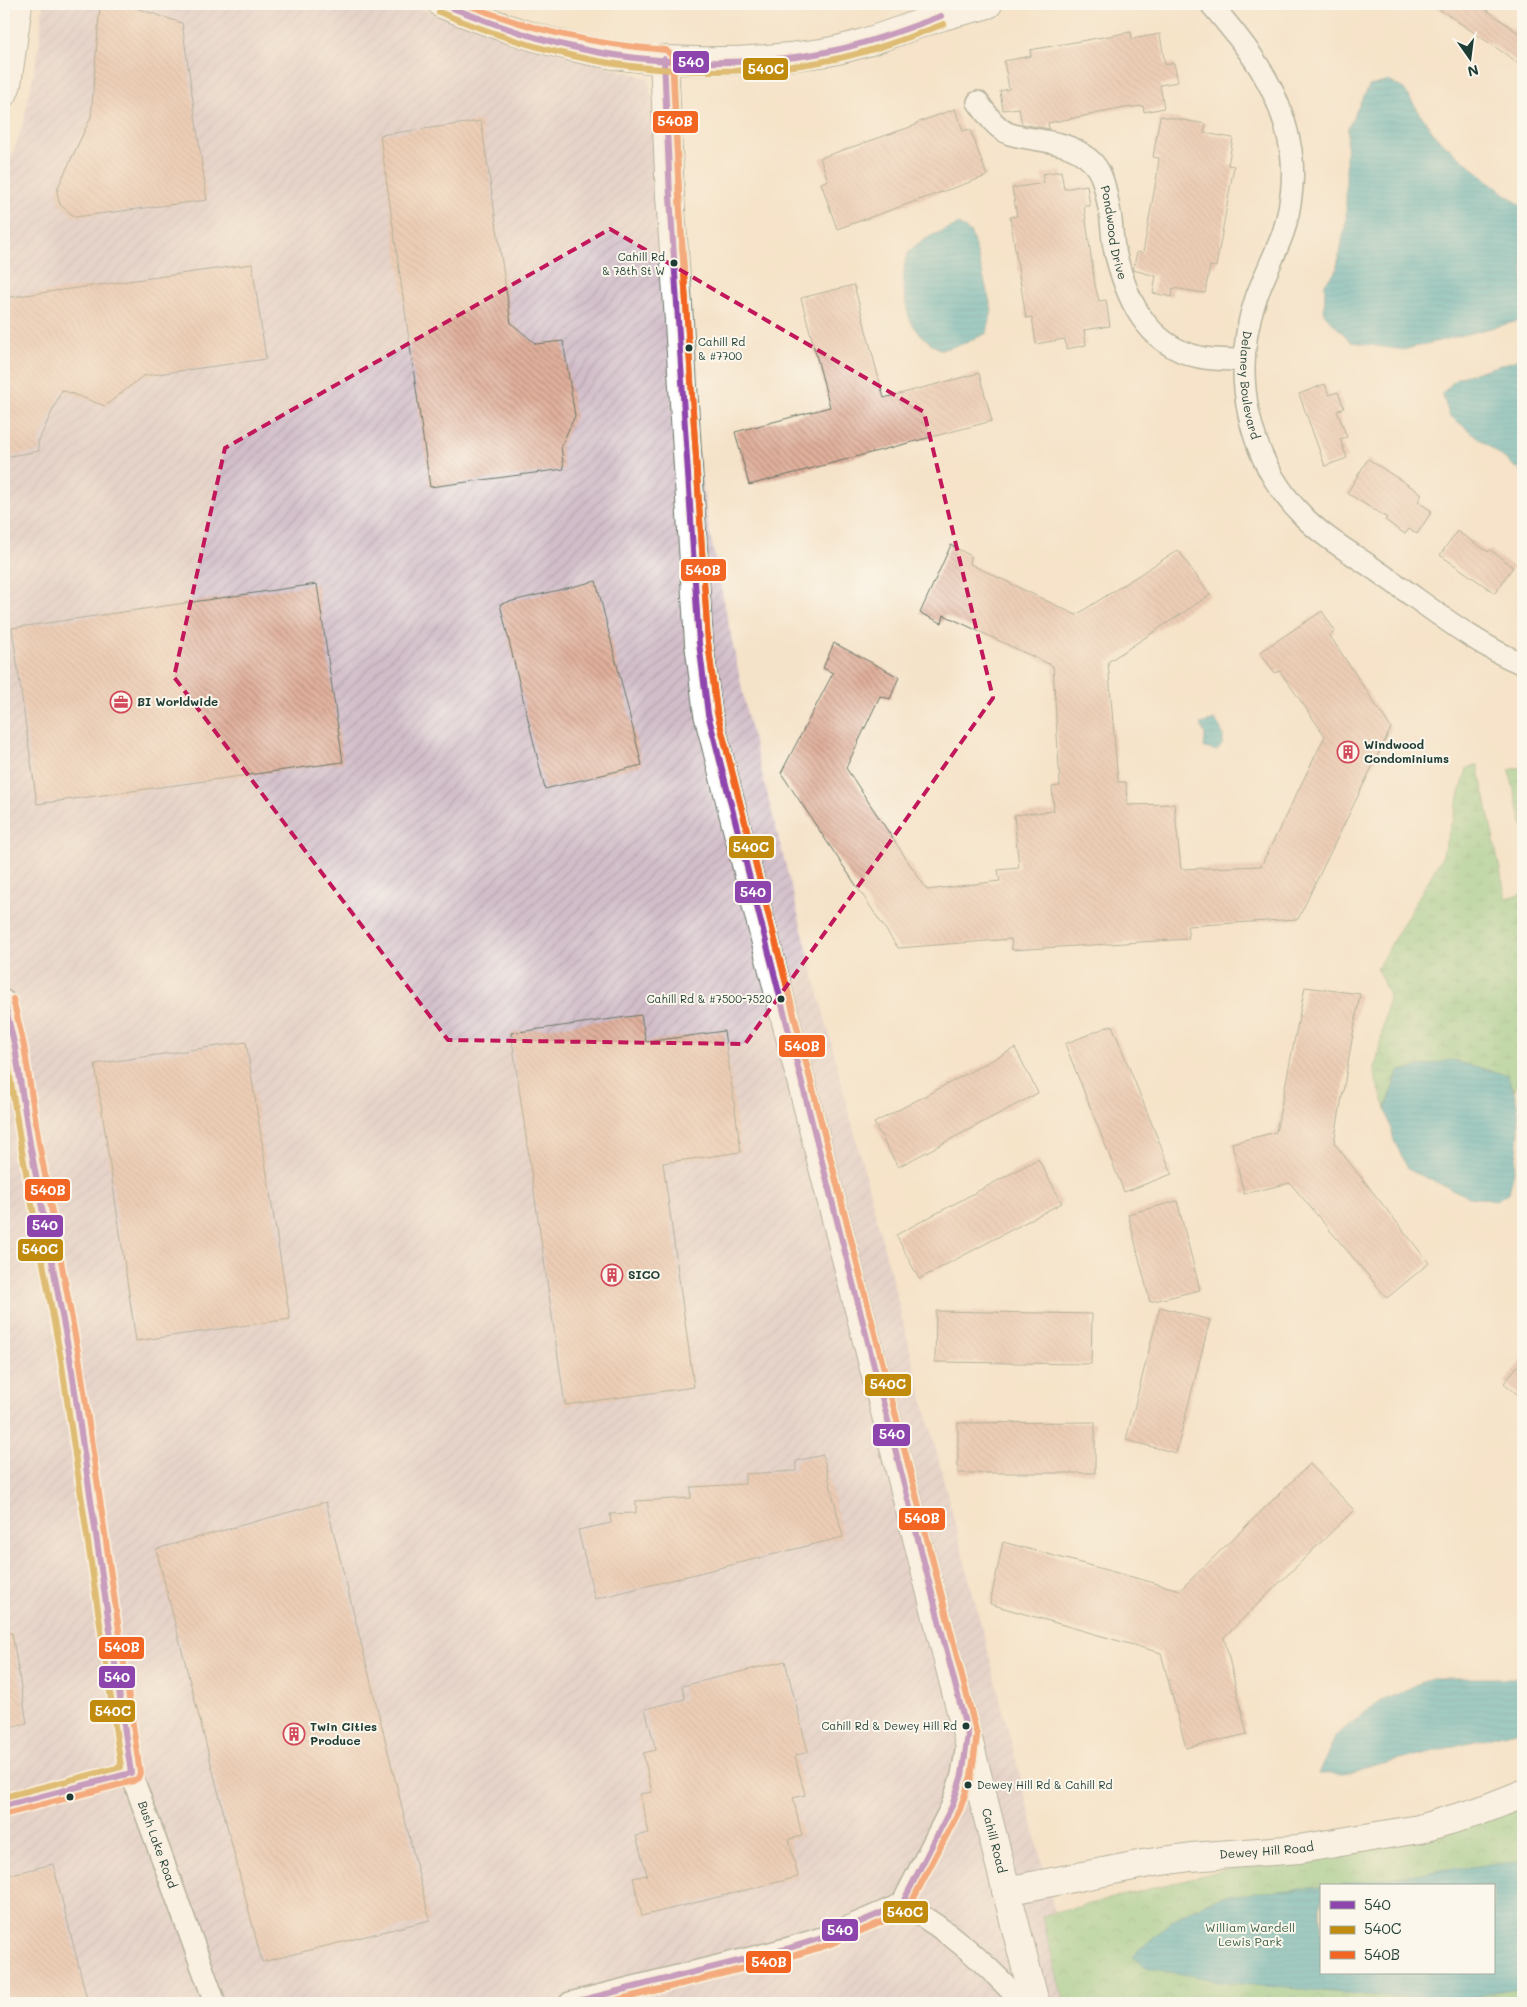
<svg xmlns="http://www.w3.org/2000/svg" width="1527" height="2007" font-family="Mali,sans-serif">
  <style>
    .industrial { fill: url(#industrial-furrows) }
    .wetland { fill: url(#wetland-marsh); stroke: #52845c }
    .park { fill: url(#park-crowns); stroke: #52845c; fill-rule: evenodd }
    .water { fill: url(#water-rules); stroke: #2d7476 }
    .building { fill: url(#building-back-hatch) }
    .lines { fill: none; stroke-linecap: round; stroke-linejoin: round }
    .street-casing { stroke: #6a7768; stroke-width: 24 }
    .secondary-casing { stroke: #6a7768; stroke-width: 30 }
    .street { stroke: #fff; stroke-width: 21 }
    .secondary { stroke: #fff; stroke-width: 28 }
    .bus-1-casing { stroke: #fbf7ec; stroke-width: 10 }
    .bus-2-casing { stroke: #fbf7ec; stroke-width: 10 }
    .bus-3-casing { stroke: #fbf7ec; stroke-width: 10 }
    .bus-1 { stroke: #8e44ad; stroke-width: 6 }
    .bus-2 { stroke: #c18c0d; stroke-width: 6 }
    .bus-3 { stroke: #f26522; stroke-width: 6 }
    .marked { fill: none; stroke: #c2185b; stroke-width: 4; stroke-dasharray: 10 6; stroke-linejoin: round }
    .bus-dot { fill: #1f3d34; stroke: #fbf7ec; stroke-width: 2 }
    .labels { text-anchor: middle; stroke-width: 4; stroke-linejoin: round; paint-order: stroke }
    .bus-label { font-size: 11px; fill: #1f3d34; stroke: #fbf7ec; text-anchor: end }
    .street-label { font-size: 12px; fill: #1f3d34; stroke: #fbf7ec }
    .poi-label { font-size: 12px; font-weight: bold; fill: #1f3d34; stroke: #fbf7ec; text-anchor: start }
    .park-label { font-size: 12px; fill: #396048; stroke: #fbf7ec }
    .line-badge { stroke: #fbf7ec; stroke-width: 2 }
    .badge-label { font-size: 14px; text-anchor: middle; font-weight: bold; fill: #fff }
  </style>
  <defs>
    <pattern id="industrial-furrows" width="10" height="10" patternUnits="userSpaceOnUse" patternTransform="scale(1.25)"><rect width="10" height="10" fill="#d1bdc9"/><path d="M-1 1l2-2M0 10L10 0M9 11l2-2" fill="none" stroke="#b3a3ad"/></pattern>
    <pattern id="wetland-marsh" width="20" height="14" patternUnits="userSpaceOnUse" patternTransform="scale(1.25)"><rect width="20" height="14" fill="#86ca84"/><path d="M1 5h8M5 5V1M11 12h8M15 12V8" fill="none" stroke="#6da56d"/></pattern>
    <pattern id="park-crowns" width="20" height="18" patternUnits="userSpaceOnUse" patternTransform="scale(1.25)"><rect width="20" height="18" fill="#86ca84"/><path d="M2 6a3 3 0 1 1 6 0M12 15a3 3 0 1 1 6 0" fill="none" stroke="#6da56d"/></pattern>
    <pattern id="water-rules" width="6" height="5" patternUnits="userSpaceOnUse" patternTransform="scale(1.25)"><rect width="6" height="5" fill="#3babb9"/><path d="M0 2.5h6" fill="none" stroke="#318c97"/></pattern>
    <pattern id="building-back-hatch" width="6" height="6" patternUnits="userSpaceOnUse" patternTransform="scale(1.25)"><rect width="6" height="6" fill="#e1b09c"/><path d="M-1 5l2 2M0 0l6 6M5-1l2 2" fill="none" stroke="#b69080"/></pattern>
  </defs>
  <rect width="100%" height="100%" fill="#fbf7ec"/>
  <filter id="ink" filterUnits="userSpaceOnUse"><feTurbulence type="fractalNoise" baseFrequency=".02" numOctaves="2"/><feDisplacementMap in="SourceGraphic" scale="10" xChannelSelector="R" yChannelSelector="G"/><feConvolveMatrix kernelMatrix="1 2 1 2 8 2 1 2 1" color-interpolation-filters="sRGB"/></filter>
  <filter id="wash" filterUnits="userSpaceOnUse"><feTurbulence type="fractalNoise" baseFrequency=".0096" numOctaves="4" result="noise"/><feDisplacementMap in="SourceGraphic" scale="20" xChannelSelector="R" yChannelSelector="G"/><feGaussianBlur stdDeviation="1.12" result="paint"/><feColorMatrix in="noise" values="0 0 0 0 0 0 0 0 0 0 0 0 0 0 0 0 0 1.4 0 .05"/><feComposite in="paint" operator="in"/></filter>
  <g filter="url(#wash)">
    <rect width="100%" height="100%" fill="#f5e3c9"/>
    <polygon class="industrial" points="43,4 406,4 545,49 649,78 665,217 707,519 749,723 1055,1912 1075,2003 4,2003 4,179 23,124 39,48"/>
    <polygon class="wetland" points="1478,765 1506,898 1523,894 1523,1062 1515,1091 1507,1075 1398,1071 1386,1109 1374,1075 1389,996 1377,968 1442,857 1467,768"/>
    <g class="park">
      <polygon points="1523,767 1523,827 1509,770"/>
      <path d="M1523,1794V2003H1064L1042,1916ZM1321,1886H1493V1973H1321Z"/>
    </g>
    <g class="water">
      <polygon points="1389,81 1404,89 1436,137 1491,183 1523,207 1523,320 1403,350 1351,342 1324,314 1325,283 1336,271 1346,221 1346,154 1348,127 1369,86"/>
      <path d="M959,224L971,233L979,260L992,310L987,333L966,343L941,350C930,344 913,330 909,317C904,304 900,263 909,252C921,237 942,232 959,224Z"/>
      <polygon points="1523,358 1523,473 1449,415 1442,393 1457,378"/>
      <path d="M1215,720C1223,730 1228,742 1217,751L1204,748L1205,735L1200,724Z"/>
      <path d="M1451,1060L1507,1075C1527,1112 1518,1155 1509,1193L1496,1200L1469,1197L1409,1170L1394,1141L1386,1109L1398,1071Z"/>
      <polygon points="1431,1678 1523,1678 1523,1729 1344,1774 1319,1774 1335,1736 1377,1703"/>
      <polygon points="1515,1862 1523,1863 1523,1988 1445,2002 1231,1983 1148,1968 1132,1957 1172,1920 1221,1896 1321,1887 1321,1973 1493,1973 1493,1886 1340,1886 1447,1869"/>
    </g>
    <g id="blocks">
      <g class="building">
        <polygon points="100,4 124,4 182,23 207,200 75,217 60,205 57,193 58,187 91,117"/>
        <polygon points="1432,4 1478,4 1523,36 1523,66"/>
        <polygon points="1131,32 1132,39 1160,34 1165,65 1174,63 1178,82 1160,85 1164,108 1144,112 1143,106 1125,108 1048,123 1049,129 1022,124 1019,108 1003,110 1000,91 1009,89 1004,61 1031,56 1030,50"/>
        <polygon points="955,109 963,131 970,129 987,176 837,229 821,183 828,180 820,158 916,125 916,123"/>
        <polygon points="1160,116 1206,124 1204,133 1233,138 1228,165 1234,166 1216,267 1210,266 1205,293 1173,288 1172,297 1153,293 1156,276 1133,270 1137,252 1143,253 1157,175 1159,158 1153,157"/>
        <polygon points="481,121 511,323 536,344 563,341 575,416 561,446 564,469 430,487 380,135"/>
        <polygon points="1061,171 1064,189 1087,185 1090,206 1084,206 1095,285 1099,301 1106,300 1110,326 1084,330 1086,345 1066,349 1065,339 1036,344 1032,317 1026,318 1010,217 1017,216 1012,188 1044,183 1042,174"/>
        <polygon points="252,264 266,359 143,376 105,406 62,390 38,442 39,451 4,457 4,298"/>
        <polygon points="854,285 884,398 979,373 992,421 749,485 735,432 830,407 801,298"/>
        <polygon points="1325,384 1329,395 1338,392 1344,408 1337,411 1347,437 1340,439 1347,458 1325,466 1299,394"/>
        <polygon points="1368,459 1422,494 1418,502 1432,511 1417,534 1409,529 1405,534 1385,520 1387,518 1347,493"/>
        <polygon points="1457,531 1488,552 1490,550 1513,567 1495,593 1440,555"/>
        <polygon points="951,545 971,556 970,564 1076,615 1178,550 1210,595 1108,662 1118,782 1126,782 1127,805 1174,804 1181,869 1261,866 1325,736 1280,671 1275,673 1260,652 1322,611 1335,631 1330,636 1391,728 1298,919 1187,926 1189,939 1012,950 1011,939 898,948 781,773 833,673 823,668 834,643 899,677 890,699 880,696 846,768 927,890 1000,881 998,870 1019,868 1014,815 1054,811 1052,787 1060,786 1053,666 944,615 942,623 920,613"/>
        <polygon points="596,581 642,765 545,789 500,604"/>
        <polygon points="317,584 343,762 37,804 12,628"/>
        <polygon points="1305,987 1360,994 1334,1143 1429,1263 1387,1298 1290,1183 1244,1194 1232,1143 1276,1132"/>
        <polygon points="641,1015 646,1042 724,1031 741,1152 663,1163 694,1387 565,1405 511,1033"/>
        <polygon points="1112,1025 1172,1174 1124,1192 1065,1044"/>
        <polygon points="246,1042 290,1319 136,1341 95,1064"/>
        <polygon points="1015,1048 1038,1093 898,1167 874,1123"/>
        <polygon points="1038,1159 1062,1203 919,1279 896,1235"/>
        <polygon points="1177,1201 1200,1290 1150,1302 1128,1214"/>
        <polygon points="1160,1307 1210,1320 1176,1453 1126,1440"/>
        <polygon points="936,1311 1092,1314 1091,1364 935,1362"/>
        <polygon points="1523,1359 1523,1399 1504,1383"/>
        <polygon points="1095,1422 1095,1473 958,1473 958,1423"/>
        <polygon points="823,1455 843,1537 595,1599 578,1530 611,1523 610,1514 636,1513 636,1501 691,1498 691,1487 745,1484 745,1474 796,1471 796,1461"/>
        <polygon points="1310,1464 1354,1510 1224,1637 1247,1734 1186,1748 1161,1653 990,1604 1003,1542 1180,1590"/>
        <polygon points="326,1502 430,1920 262,1962 156,1549"/>
        <polygon points="4,1633 12,1633 27,1723 4,1729"/>
        <polygon points="785,1661 808,1752 795,1756 805,1795 793,1798 802,1836 789,1839 798,1877 642,1916 633,1878 647,1875 636,1836 649,1833 640,1794 652,1792 643,1753 656,1750 645,1709 685,1699 682,1686"/>
        <polygon points="53,1864 88,2003 4,2003 4,1876"/>
      </g>
    </g>
  </g>
  <g filter="url(#ink)">
    <use href="#blocks" fill-opacity="0" stroke="#6a7768" stroke-width="1"/>
    <g class="lines">
      <g class="street-casing">
        <g id="street">
          <path id="s1" d="M1211,4C1250,51 1281,88 1291,151C1295,176 1291,208 1283,233C1275,255 1264,276 1256,298C1230,373 1247,459 1303,516C1325,539 1355,555 1380,573C1426,604 1472,643 1523,664"/>
          <path id="s2" d="M978,102C986,113 996,129 1010,134C1036,142 1069,139 1091,161C1105,174 1106,196 1110,213C1112,225 1112,236 1114,247C1125,296 1145,345 1199,357C1214,360 1229,360 1244,360"/>
          <path id="s3" d="M4,1001L15,1047L30,1144L70,1358L131,1773L215,2003"/>
          <polyline points="4,1806 131,1773"/>
          <path d="M902,1904C952,1932 984,1962 1023,2003"/>
          <polyline points="570,2003 786,1949 825,1937 902,1904 952,1806 962,1775 967,1745"/>
        </g>
      </g>
      <g class="secondary-casing">
        <g id="secondary">
          <path d="M442,4C489,23 536,40 586,50C660,65 746,64 821,53C862,47 901,29 940,17C956,12 972,9 988,4"/>
          <path id="s4" d="M664,59L670,196L678,306L699,643L708,714L1035,2003"/>
          <polyline points="4,92 7,84 18,4"/>
          <path id="s5" d="M1006,1891L1149,1863L1191,1857L1299,1849L1419,1829L1477,1812L1523,1794"/>
        </g>
      </g>
      <use href="#street" class="street"/>
      <use href="#secondary" class="secondary"/>
      <g class="bus-1-casing">
        <g id="bus-1">
          <path d="M442,4C483,20 525,36 568,46C652,66 752,68 836,50C872,42 907,29 941,16"/>
          <polyline points="4,1001 15,1047 30,1144 70,1358 131,1773 4,1806"/>
          <polyline points="570,2003 786,1949 825,1937 902,1904 952,1806 962,1775 968,1735 708,714 699,643 670,196 664,59"/>
        </g>
      </g>
      <g class="bus-2-casing">
        <g id="bus-2">
          <path d="M439,12C480,29 521,44 565,54C650,75 754,77 840,58C876,50 910,37 944,24"/>
          <polyline points="4,1038 21,1146 61,1359 121,1767 4,1797"/>
          <polyline points="605,2003 789,1957 828,1945 907,1911 960,1809 971,1777 977,1735 717,712 708,642 679,195 673,59"/>
        </g>
      </g>
      <g class="bus-3-casing">
        <g id="bus-3">
          <path d="M465,4C535,31 591,44 666,50L672,56L679,195L708,642L717,712L977,1735L971,1777L960,1809L907,1911L828,1945L789,1957L605,2003"/>
          <polyline points="6,1814 133,1781 138,1778 140,1773 79,1357 39,1143 24,1046 13,999"/>
        </g>
      </g>
      <use href="#bus-1" class="bus-1"/>
      <use href="#bus-2" class="bus-2"/>
      <use href="#bus-3" class="bus-3"/>
    </g>
  </g>
  <path d="M0 0H1527V2007H0ZM610,229L924,412L993,698L745,1044L448,1040L174,677L225,448Z" fill="#f5e3c9" fill-opacity=".55" fill-rule="evenodd"/>
  <path class="marked" d="M610,229L924,412L993,698L745,1044L448,1040L174,677L225,448Z"/>
  <defs>
    <g id="office-ring" transform="scale(1.125)"><circle r="9.5" fill="#fbf7ec" stroke="#d1495b" stroke-width="1.5"/><path d="M-6-3h4V-5.5h4V-3h4V5H-6ZM-1-4.5V-3h2v-1.5ZM-6 0V1H6V0Z" fill="#d1495b"/></g>
    <g id="building-ring" transform="scale(1.125)"><circle r="9.5" fill="#fbf7ec" stroke="#d1495b" stroke-width="1.5"/><path d="M-4-6H4V6H1V3H-1V6H-4ZM-2.5-4.3h1.7v1.8h-1.7ZM.8-4.3h1.7v1.8H.8ZM-2.5-1h1.7V.8h-1.7ZM.8-1h1.7V.8H.8Z" fill="#d1495b"/></g>
  </defs>
  <g fill-rule="evenodd">
    <use href="#office-ring" x="121" y="702"/>
    <use href="#building-ring" x="1348" y="752"/>
    <use href="#building-ring" x="612" y="1275"/>
    <use href="#building-ring" x="294" y="1734"/>
  </g>
  <g class="bus-dot">
    <circle cx="674" cy="263" r="4.5"/>
    <circle cx="689" cy="348" r="4.5"/>
    <circle cx="781" cy="999" r="4.5"/>
    <circle cx="966" cy="1726" r="4.5"/>
    <circle cx="968" cy="1785" r="4.5"/>
    <circle cx="70" cy="1797" r="4.5"/>
  </g>
  <g class="labels">
    <g class="bus-label">
      <text x="665" y="261">Cahill Rd<tspan x="665" dy="14">&amp; 78th St W</tspan></text>
      <text x="698" y="346" text-anchor="start">Cahill Rd<tspan x="698" dy="14">&amp; #7700</tspan></text>
      <text x="772" y="1003">Cahill Rd &amp; #7500-7520</text>
      <text x="957" y="1730">Cahill Rd &amp; Dewey Hill Rd</text>
      <text x="977" y="1789" text-anchor="start">Dewey Hill Rd &amp; Cahill Rd</text>
    </g>
    <g class="street-label">
      <text dy="4" stroke="none"><textPath href="#s2" startOffset="209">Pondwood Drive</textPath></text>
      <text dy="4" stroke="none"><textPath href="#s1" startOffset="412">Delaney Boulevard</textPath></text>
      <text dy="4" stroke="none"><textPath href="#s4" startOffset="1819">Cahill Road</textPath></text>
      <text dy="4" stroke="none"><textPath href="#s3" startOffset="859">Bush Lake Road</textPath></text>
      <text dy="4" stroke="none"><textPath href="#s5" startOffset="264">Dewey Hill Road</textPath></text>
    </g>
    <g class="poi-label">
      <text x="137" y="706">BI Worldwide</text>
      <text x="1364" y="749">Windwood<tspan x="1364" dy="14">Condominiums</tspan></text>
      <text x="628" y="1279">SICO</text>
      <text x="310" y="1731">Twin Cities<tspan x="310" dy="14">Produce</tspan></text>
    </g>
    <g class="park-label">
      <text x="1250" y="1932">William Wardell<tspan x="1250" dy="14">Lewis Park</tspan></text>
    </g>
  </g>
  <g class="line-badge">
    <rect x="672" y="50" width="38" height="24" rx="5" fill="#8e44ad"/>
    <rect x="742" y="57" width="47" height="24" rx="5" fill="#c18c0d"/>
    <rect x="652" y="110" width="47" height="24" rx="5" fill="#f26522"/>
    <rect x="680" y="558" width="47" height="24" rx="5" fill="#f26522"/>
    <rect x="728" y="835" width="47" height="24" rx="5" fill="#c18c0d"/>
    <rect x="734" y="880" width="38" height="24" rx="5" fill="#8e44ad"/>
    <rect x="778" y="1034" width="48" height="24" rx="5" fill="#f26522"/>
    <rect x="24" y="1178" width="47" height="24" rx="5" fill="#f26522"/>
    <rect x="26" y="1214" width="38" height="24" rx="5" fill="#8e44ad"/>
    <rect x="17" y="1238" width="47" height="24" rx="5" fill="#c18c0d"/>
    <rect x="864" y="1373" width="48" height="24" rx="5" fill="#c18c0d"/>
    <rect x="872" y="1423" width="39" height="24" rx="5" fill="#8e44ad"/>
    <rect x="898" y="1507" width="48" height="24" rx="5" fill="#f26522"/>
    <rect x="98" y="1636" width="47" height="24" rx="5" fill="#f26522"/>
    <rect x="98" y="1665" width="38" height="24" rx="5" fill="#8e44ad"/>
    <rect x="89" y="1699" width="47" height="24" rx="5" fill="#c18c0d"/>
    <rect x="882" y="1900" width="47" height="24" rx="5" fill="#c18c0d"/>
    <rect x="821" y="1918" width="38" height="24" rx="5" fill="#8e44ad"/>
    <rect x="745" y="1950" width="47" height="24" rx="5" fill="#f26522"/>
  </g>
  <g class="badge-label">
    <text x="691" y="67">540</text>
    <text x="766" y="74">540C</text>
    <text x="675" y="126">540B</text>
    <text x="703" y="575">540B</text>
    <text x="751" y="852">540C</text>
    <text x="753" y="897">540</text>
    <text x="802" y="1051">540B</text>
    <text x="48" y="1195">540B</text>
    <text x="45" y="1230">540</text>
    <text x="40" y="1254">540C</text>
    <text x="888" y="1389">540C</text>
    <text x="892" y="1439">540</text>
    <text x="922" y="1523">540B</text>
    <text x="122" y="1652">540B</text>
    <text x="117" y="1682">540</text>
    <text x="113" y="1716">540C</text>
    <text x="905" y="1917">540C</text>
    <text x="840" y="1935">540</text>
    <text x="769" y="1967">540B</text>
  </g>
  <rect width="1527" height="2007" fill="none" stroke="#fbf7ec" stroke-width="20"/>
  <rect x="1320" y="1884" width="175" height="90" fill="#fbf7ec" stroke="#a3ada2"/>
  <rect x="1330" y="1901" width="25" height="8" fill="#8e44ad" stroke="#a3ada2"/>
  <text x="1364" y="1910" font-size="15" fill="#1f3d34">540</text>
  <rect x="1330" y="1926" width="25" height="8" fill="#c18c0d" stroke="#a3ada2"/>
  <text x="1364" y="1934" font-size="15" fill="#1f3d34">540C</text>
  <rect x="1330" y="1951" width="25" height="8" fill="#f26522" stroke="#a3ada2"/>
  <text x="1364" y="1960" font-size="15" fill="#1f3d34">540B</text>
  <g transform="translate(1470 58) rotate(166)" stroke="#fbf7ec" stroke-width="4" paint-order="stroke">
  <path d="M0-4L9 19L0 12L-9 19Z" fill="#1f3d34"/>
  <text y="-8" font-size="14" font-weight="bold" text-anchor="middle" fill="#1f3d34">N</text>
  </g>
</svg>
